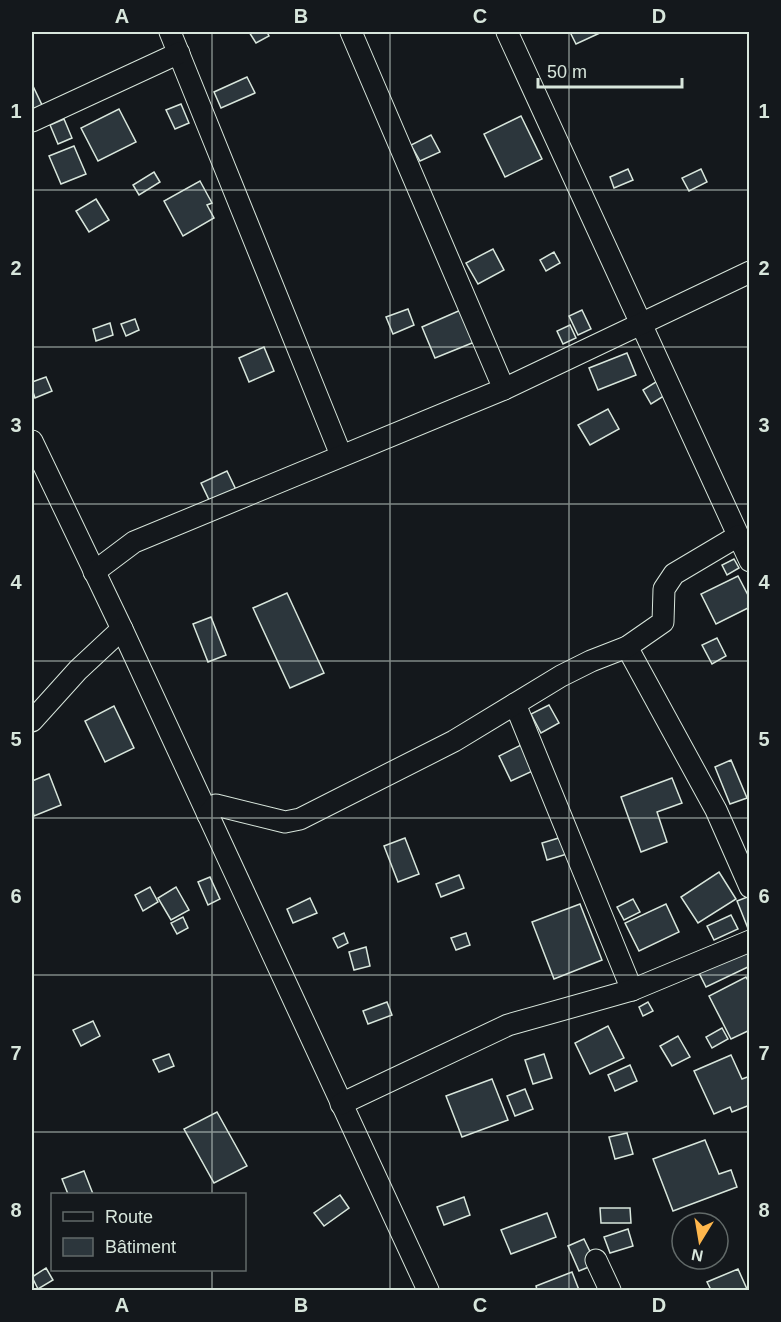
<svg xmlns="http://www.w3.org/2000/svg" width="781" height="1322" font-family="Helvetica,sans-serif">
  <style>
    .building { fill: #2c363c; stroke: #d8e6dc; stroke-width: 1.5 }
    .lines { fill: none; stroke-linecap: round; stroke-linejoin: round }
    .minor-casing { stroke: #d8e6dc; stroke-width: 23 }
    .minor { stroke: #14181c; stroke-width: 21 }
    .grid { fill: none; stroke: #d8e6dc; stroke-width: 1.5; stroke-opacity: 0.55 }
    .neatline { fill: none; stroke: #d8e6dc; stroke-width: 2 }
    .grid-label { font-size: 20px; text-anchor: middle; font-weight: bold; fill: #d8e6dc }
  </style>
  <rect width="100%" height="100%" fill="#14181c"/>
  <g class="building">
    <polygon points="249,32 267,32 269,36 256,43"/>
    <polygon points="570,32 602,32 576,44"/>
    <polygon points="247,77 255,93 221,108 214,92"/>
    <polygon points="32,84 42,105 32,110"/>
    <polygon points="181,104 189,123 175,129 166,110"/>
    <polygon points="119,109 136,142 98,161 81,128"/>
    <polygon points="521,116 542,159 505,177 484,134"/>
    <polygon points="64,119 72,138 58,144 50,125"/>
    <polygon points="431,135 440,152 420,161 411,145"/>
    <polygon points="74,146 86,174 61,184 49,156"/>
    <polygon points="628,169 633,180 614,188 610,177"/>
    <polygon points="701,169 707,182 689,191 682,178"/>
    <polygon points="154,172 160,182 139,195 133,185"/>
    <polygon points="200,181 212,203 207,205 214,218 183,236 164,201"/>
    <polygon points="96,199 109,220 89,232 76,211"/>
    <polygon points="493,249 504,270 478,284 466,263"/>
    <polygon points="554,252 560,263 546,271 540,260"/>
    <polygon points="408,309 414,325 393,334 386,317"/>
    <polygon points="463,309 477,341 435,358 422,327"/>
    <polygon points="582,310 591,329 578,335 569,316"/>
    <polygon points="135,319 139,330 126,336 121,324"/>
    <polygon points="110,323 113,335 96,341 93,329"/>
    <polygon points="570,325 576,338 563,344 557,331"/>
    <polygon points="264,347 274,371 249,382 239,358"/>
    <polygon points="627,353 636,375 598,390 589,368"/>
    <polygon points="46,377 52,391 35,398 32,389 32,382"/>
    <polygon points="659,380 667,394 651,404 643,390"/>
    <polygon points="608,409 619,429 590,445 578,425"/>
    <polygon points="227,471 238,494 212,506 201,483"/>
    <polygon points="734,559 739,568 727,575 722,565"/>
    <polygon points="738,576 750,599 750,607 716,624 701,594"/>
    <polygon points="287,593 324,673 290,688 253,608"/>
    <polygon points="211,617 226,655 208,662 193,624"/>
    <polygon points="717,638 726,656 712,664 702,645"/>
    <polygon points="549,705 559,723 541,733 531,714"/>
    <polygon points="114,706 134,748 105,762 85,721"/>
    <polygon points="525,743 537,769 511,781 499,756"/>
    <polygon points="731,760 747,798 730,804 715,767"/>
    <polygon points="49,774 61,805 34,816 32,808 32,781"/>
    <polygon points="672,778 682,803 657,812 667,842 641,852 621,797"/>
    <polygon points="562,837 567,854 547,860 542,843"/>
    <polygon points="405,838 419,874 398,882 384,846"/>
    <polygon points="719,872 736,899 698,923 681,897"/>
    <polygon points="459,875 464,888 441,897 436,884"/>
    <polygon points="210,877 220,899 208,905 198,882"/>
    <polygon points="150,887 158,902 143,911 135,895"/>
    <polygon points="176,887 189,910 171,920 158,898"/>
    <polygon points="750,896 750,931 749,931 737,901"/>
    <polygon points="310,898 317,913 293,923 287,909"/>
    <polygon points="633,899 640,912 624,920 617,907"/>
    <polygon points="580,904 602,960 554,979 532,922"/>
    <polygon points="666,904 679,932 639,951 625,923"/>
    <polygon points="731,915 738,929 714,940 707,926"/>
    <polygon points="183,917 188,928 177,934 171,923"/>
    <polygon points="344,933 348,943 338,948 333,938"/>
    <polygon points="466,933 470,945 456,950 451,938"/>
    <polygon points="750,944 750,966 706,987 697,969"/>
    <polygon points="366,947 370,966 354,970 349,952"/>
    <polygon points="746,977 750,984 750,1030 731,1039 709,996"/>
    <polygon points="387,1002 392,1015 368,1024 363,1011"/>
    <polygon points="648,1002 653,1011 643,1016 639,1007"/>
    <polygon points="93,1021 100,1036 81,1046 73,1030"/>
    <polygon points="608,1026 624,1058 590,1074 575,1043"/>
    <polygon points="722,1028 728,1039 712,1048 706,1037"/>
    <polygon points="678,1036 690,1057 672,1066 660,1046"/>
    <polygon points="169,1054 174,1066 159,1072 153,1060"/>
    <polygon points="544,1054 552,1078 533,1084 525,1060"/>
    <polygon points="731,1055 742,1079 750,1076 750,1105 732,1112 730,1107 714,1114 694,1071"/>
    <polygon points="630,1065 637,1081 615,1091 608,1075"/>
    <polygon points="492,1079 508,1120 462,1137 446,1096"/>
    <polygon points="525,1089 533,1109 515,1116 507,1096"/>
    <polygon points="217,1112 247,1166 214,1183 184,1129"/>
    <polygon points="627,1133 633,1154 615,1159 609,1137"/>
    <polygon points="705,1140 719,1174 731,1170 737,1187 673,1211 653,1159"/>
    <polygon points="84,1171 93,1194 68,1194 62,1179"/>
    <polygon points="340,1195 349,1208 324,1226 314,1213"/>
    <polygon points="464,1197 470,1215 444,1225 437,1207"/>
    <polygon points="600,1208 630,1208 631,1223 601,1223"/>
    <polygon points="547,1213 556,1237 511,1254 501,1230"/>
    <polygon points="628,1229 633,1246 610,1253 604,1237"/>
    <polygon points="584,1239 596,1264 579,1271 568,1246"/>
    <polygon points="46,1268 53,1280 38,1289 32,1277"/>
    <polygon points="738,1269 747,1289 750,1288 750,1290 711,1290 707,1282"/>
    <polygon points="572,1272 579,1290 537,1290 536,1286"/>
  </g>
  <g class="lines">
    <g class="minor-casing">
      <g id="minor">
        <polyline points="170,32 341,455"/>
        <polyline points="351,32 504,389"/>
        <polyline points="507,32 750,561"/>
        <polyline points="32,121 179,53"/>
        <polyline points="32,441 122,629 428,1290"/>
        <polyline points="94,572 134,542 504,389 750,272"/>
        <polyline points="627,647 716,810 750,887"/>
        <polyline points="515,704 632,990"/>
        <polyline points="32,721 78,670 122,629"/>
        <polyline points="208,815 216,805 285,822 300,819 454,741 561,676 591,661 627,647 663,622 664,589 674,574 738,536"/>
        <polyline points="341,1104 508,1025 632,990 750,941"/>
        <polyline points="596,1260 610,1290"/>
      </g>
    </g>
    <use href="#minor" class="minor"/>
  </g>
  <path class="grid" d="M212,32V1194M390,32V1290M569,32V1290M32,190H750M32,347H750M32,504H750M32,661H750M32,818H750M32,975H750M32,1132H750M212,1270V1290"/>
  <rect width="781" height="1322" fill="none" stroke="#14181c" stroke-width="66"/>
  <rect x="51" y="1193" width="195" height="78" fill="#14181c" stroke="#626a69" stroke-width="1.5"/>
  <rect x="63" y="1212" width="30" height="9" fill="#14181c" stroke="#626a69" stroke-width="1.5"/>
  <text x="105" y="1223" font-size="18" fill="#d8e6dc">Route</text>
  <rect x="63" y="1238" width="30" height="18" fill="#2c363c" stroke="#626a69" stroke-width="1.5"/>
  <text x="105" y="1253" font-size="18" fill="#d8e6dc">Bâtiment</text>
  <g transform="translate(700 1241) rotate(191)"><circle r="28" fill="#14181c" stroke="#626a69" stroke-width="1.5"/>
  <path d="M0-4.5L10 22L0 15L-10 22Z" fill="#ffb74d"/>
  <text y="-9" font-size="16" font-weight="bold" text-anchor="middle" fill="#d8e6dc">N</text>
  </g>
  <path d="M538 78v9h144v-9" fill="none" stroke="#d8e6dc" stroke-width="3"/>
  <text x="547" y="78" font-size="18" fill="#d8e6dc" stroke="#14181c" stroke-width="4.5" paint-order="stroke">50 m</text>
  <rect x="33" y="33" width="715" height="1256" class="neatline"/>
  <g class="grid-label">
    <text x="122" y="23">A</text>
    <text x="301" y="23">B</text>
    <text x="480" y="23">C</text>
    <text x="659" y="23">D</text>
    <text x="16" y="118">1</text>
    <text x="764" y="118">1</text>
    <text x="16" y="275">2</text>
    <text x="764" y="275">2</text>
    <text x="16" y="432">3</text>
    <text x="764" y="432">3</text>
    <text x="16" y="589">4</text>
    <text x="764" y="589">4</text>
    <text x="16" y="746">5</text>
    <text x="764" y="746">5</text>
    <text x="16" y="903">6</text>
    <text x="764" y="903">6</text>
    <text x="16" y="1060">7</text>
    <text x="764" y="1060">7</text>
    <text x="16" y="1217">8</text>
    <text x="764" y="1217">8</text>
    <text x="122" y="1312">A</text>
    <text x="301" y="1312">B</text>
    <text x="480" y="1312">C</text>
    <text x="659" y="1312">D</text>
  </g>
</svg>
